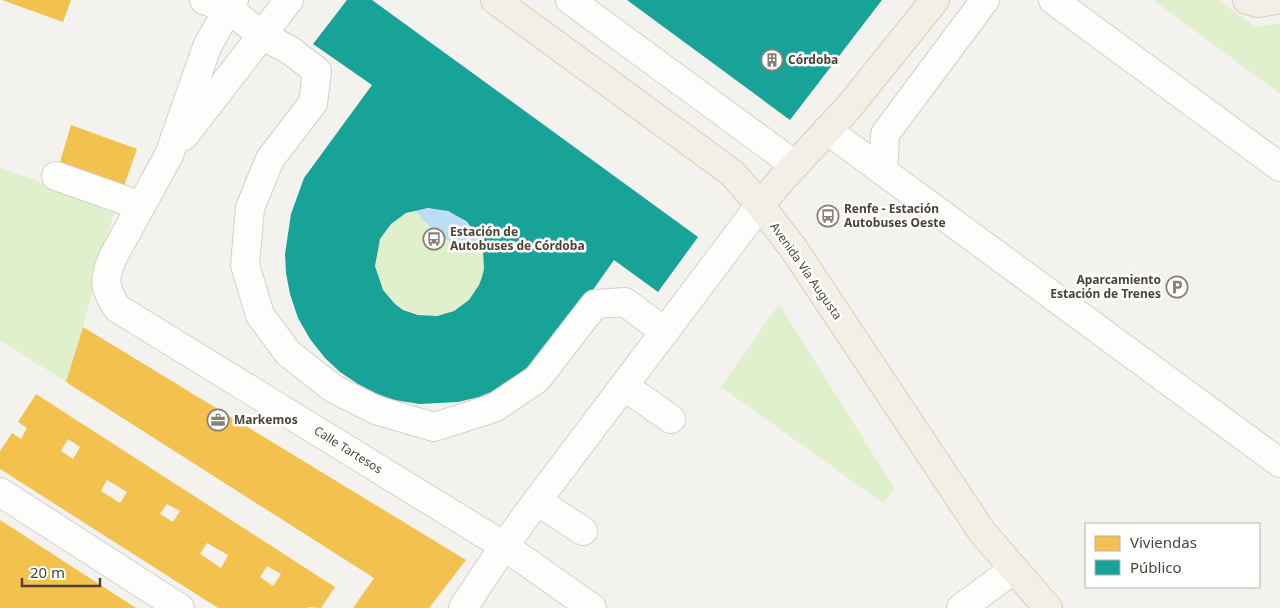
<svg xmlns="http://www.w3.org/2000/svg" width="1280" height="608" font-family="'Noto Sans',sans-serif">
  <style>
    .green { fill: #e1f0cc }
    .water { fill: #bbddf6 }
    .homes { fill: #f2c14e; fill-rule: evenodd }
    .public { fill: #17a398; fill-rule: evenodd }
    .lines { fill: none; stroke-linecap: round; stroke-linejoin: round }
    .minor-casing { stroke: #d2d0cb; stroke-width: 30 }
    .major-casing { stroke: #d8cfb9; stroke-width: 30 }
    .minor { stroke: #fdfdfc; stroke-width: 28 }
    .major { stroke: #f2efe6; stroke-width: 28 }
    .labels { text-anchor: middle; stroke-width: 5; stroke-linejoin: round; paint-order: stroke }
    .poi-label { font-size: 12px; font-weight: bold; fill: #4c4437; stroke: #fff; text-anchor: start }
    .street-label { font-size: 12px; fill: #4c4437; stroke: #fff }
  </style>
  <rect width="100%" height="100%" fill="#f4f2ee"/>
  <g class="green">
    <polygon points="1153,0 1218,0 1256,27 1280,23 1280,94"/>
    <polygon points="0,168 115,208 83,327 66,382 0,340"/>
    <path d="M415,210C431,231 456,251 483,251C484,257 485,264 484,270C470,346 356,319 378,246C383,229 398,216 415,210Z"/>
    <polygon points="779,304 895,489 883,503 721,387"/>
  </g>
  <path class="water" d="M435,208C462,214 474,225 483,251C456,251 431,231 415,210Z"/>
  <g class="homes">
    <polygon points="2,0 71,0 63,22"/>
    <polygon points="71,125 137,149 124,186 60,162"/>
    <polygon points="83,327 466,560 429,608 353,608 374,578 66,382"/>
    <path d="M36,394L335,587L321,608L308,607L307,608H218L0,469V451L12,433L21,439L27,428L18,422ZM68,439L80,447L73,459L61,451ZM107,480L127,492L120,503L101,491ZM167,504L180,511L173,522L160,514ZM207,543L228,555L221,568L200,554ZM267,566L281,574L273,586L260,577Z"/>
    <polygon points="0,520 136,608 0,608"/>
  </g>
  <g class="public">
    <path d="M347,0H372L698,237L658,292L614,260L555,344L531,366L496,390L479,397L458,402L420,404L394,400L375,393L358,384L340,372L325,358L310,339L298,318L290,294L286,273L285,254L291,214L304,178L372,85L313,44ZM428,208L448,211L466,221L478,235L483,251L484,269L482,277L479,285L469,300L454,311L437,316L418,315L403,310L395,304L383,290L375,266L380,239L391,224L406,213Z"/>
    <polygon points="627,0 882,0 790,120"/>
  </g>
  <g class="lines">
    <g class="minor-casing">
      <g id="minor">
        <polyline points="204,0 228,9 262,35 291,51 317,71 313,103 270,159 250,208 245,265 260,315 288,353 334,389 376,410 434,427 494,408 537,379 595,304 625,302 665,332"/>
        <path d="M234,0L228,9L207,47L169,155L113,257C103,280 104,287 117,308L504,546L592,608"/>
        <polyline points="570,0 795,165"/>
        <polyline points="1053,0 1280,167"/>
        <polyline points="827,130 1280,463"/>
        <polyline points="184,136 289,0"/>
        <polyline points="883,171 885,134 985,0"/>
        <polyline points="56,176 141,206"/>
        <polyline points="624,386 671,419"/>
        <polyline points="0,492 180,608"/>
        <polyline points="537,501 583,531"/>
        <polyline points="463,608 504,546 537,501 760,205"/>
        <polyline points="961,608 1014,569"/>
      </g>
    </g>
    <g class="major-casing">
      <g id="major">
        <polyline points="495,0 732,173 760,205 793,248 982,532 1048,608"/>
        <polyline points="1247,0 1258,3 1277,0"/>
        <polyline points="760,205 783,178 848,108 935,0"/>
      </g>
    </g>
    <use href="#minor" class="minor"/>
    <use href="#major" class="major"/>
  </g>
  <defs>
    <g id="building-ring" transform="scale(1.125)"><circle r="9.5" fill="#fff" stroke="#878177" stroke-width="1.5"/><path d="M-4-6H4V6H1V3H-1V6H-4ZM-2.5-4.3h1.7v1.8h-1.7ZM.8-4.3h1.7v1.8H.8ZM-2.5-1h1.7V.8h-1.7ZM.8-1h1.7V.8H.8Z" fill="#878177"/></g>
    <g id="bus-ring" transform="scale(1.125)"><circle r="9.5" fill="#fff" stroke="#878177" stroke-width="1.5"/><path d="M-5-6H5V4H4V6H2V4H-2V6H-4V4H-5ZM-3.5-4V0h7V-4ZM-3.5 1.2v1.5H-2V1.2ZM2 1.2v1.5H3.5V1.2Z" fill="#878177"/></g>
    <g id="parking-ring" transform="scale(1.125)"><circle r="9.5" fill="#fff" stroke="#878177" stroke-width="1.5"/><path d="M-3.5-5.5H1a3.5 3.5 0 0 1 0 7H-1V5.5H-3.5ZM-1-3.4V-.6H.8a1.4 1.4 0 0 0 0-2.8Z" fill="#878177"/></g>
    <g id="office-ring" transform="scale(1.125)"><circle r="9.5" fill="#fff" stroke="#878177" stroke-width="1.5"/><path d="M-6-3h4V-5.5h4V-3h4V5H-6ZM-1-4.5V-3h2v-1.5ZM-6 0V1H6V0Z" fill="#878177"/></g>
  </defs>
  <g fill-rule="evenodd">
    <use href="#building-ring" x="772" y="60"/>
    <use href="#bus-ring" x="828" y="216"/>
    <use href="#bus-ring" x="434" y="239"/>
    <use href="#parking-ring" x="1177" y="287"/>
    <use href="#office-ring" x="218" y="420"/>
  </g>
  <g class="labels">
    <g class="poi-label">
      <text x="788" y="64">Córdoba</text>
      <text x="844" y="213">Renfe - Estación<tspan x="844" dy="14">Autobuses Oeste</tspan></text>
      <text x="450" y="236">Estación de<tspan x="450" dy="14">Autobuses de Córdoba</tspan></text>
      <text x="1161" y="284" text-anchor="end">Aparcamiento<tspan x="1161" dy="14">Estación de Trenes</tspan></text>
      <text x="234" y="424">Markemos</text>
    </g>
    <g class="street-label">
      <text transform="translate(806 271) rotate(55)" y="4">Avenida Vía Augusta</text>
      <text transform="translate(348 450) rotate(32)" y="4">Calle Tartesos</text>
    </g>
  </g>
  <rect x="1085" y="523" width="175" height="65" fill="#ffffff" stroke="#b7b4af"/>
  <rect x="1095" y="536" width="25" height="15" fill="#f2c14e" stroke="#b7b4af"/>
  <text x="1130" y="548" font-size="15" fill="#4c4437">Viviendas</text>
  <rect x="1095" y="560" width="25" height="15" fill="#17a398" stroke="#b7b4af"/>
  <text x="1130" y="573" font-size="15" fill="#4c4437">Público</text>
  <path d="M22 578v8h78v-8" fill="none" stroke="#4c4437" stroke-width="2.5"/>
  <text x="30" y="578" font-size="15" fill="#4c4437" stroke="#ffffff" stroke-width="4" paint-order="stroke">20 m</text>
</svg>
